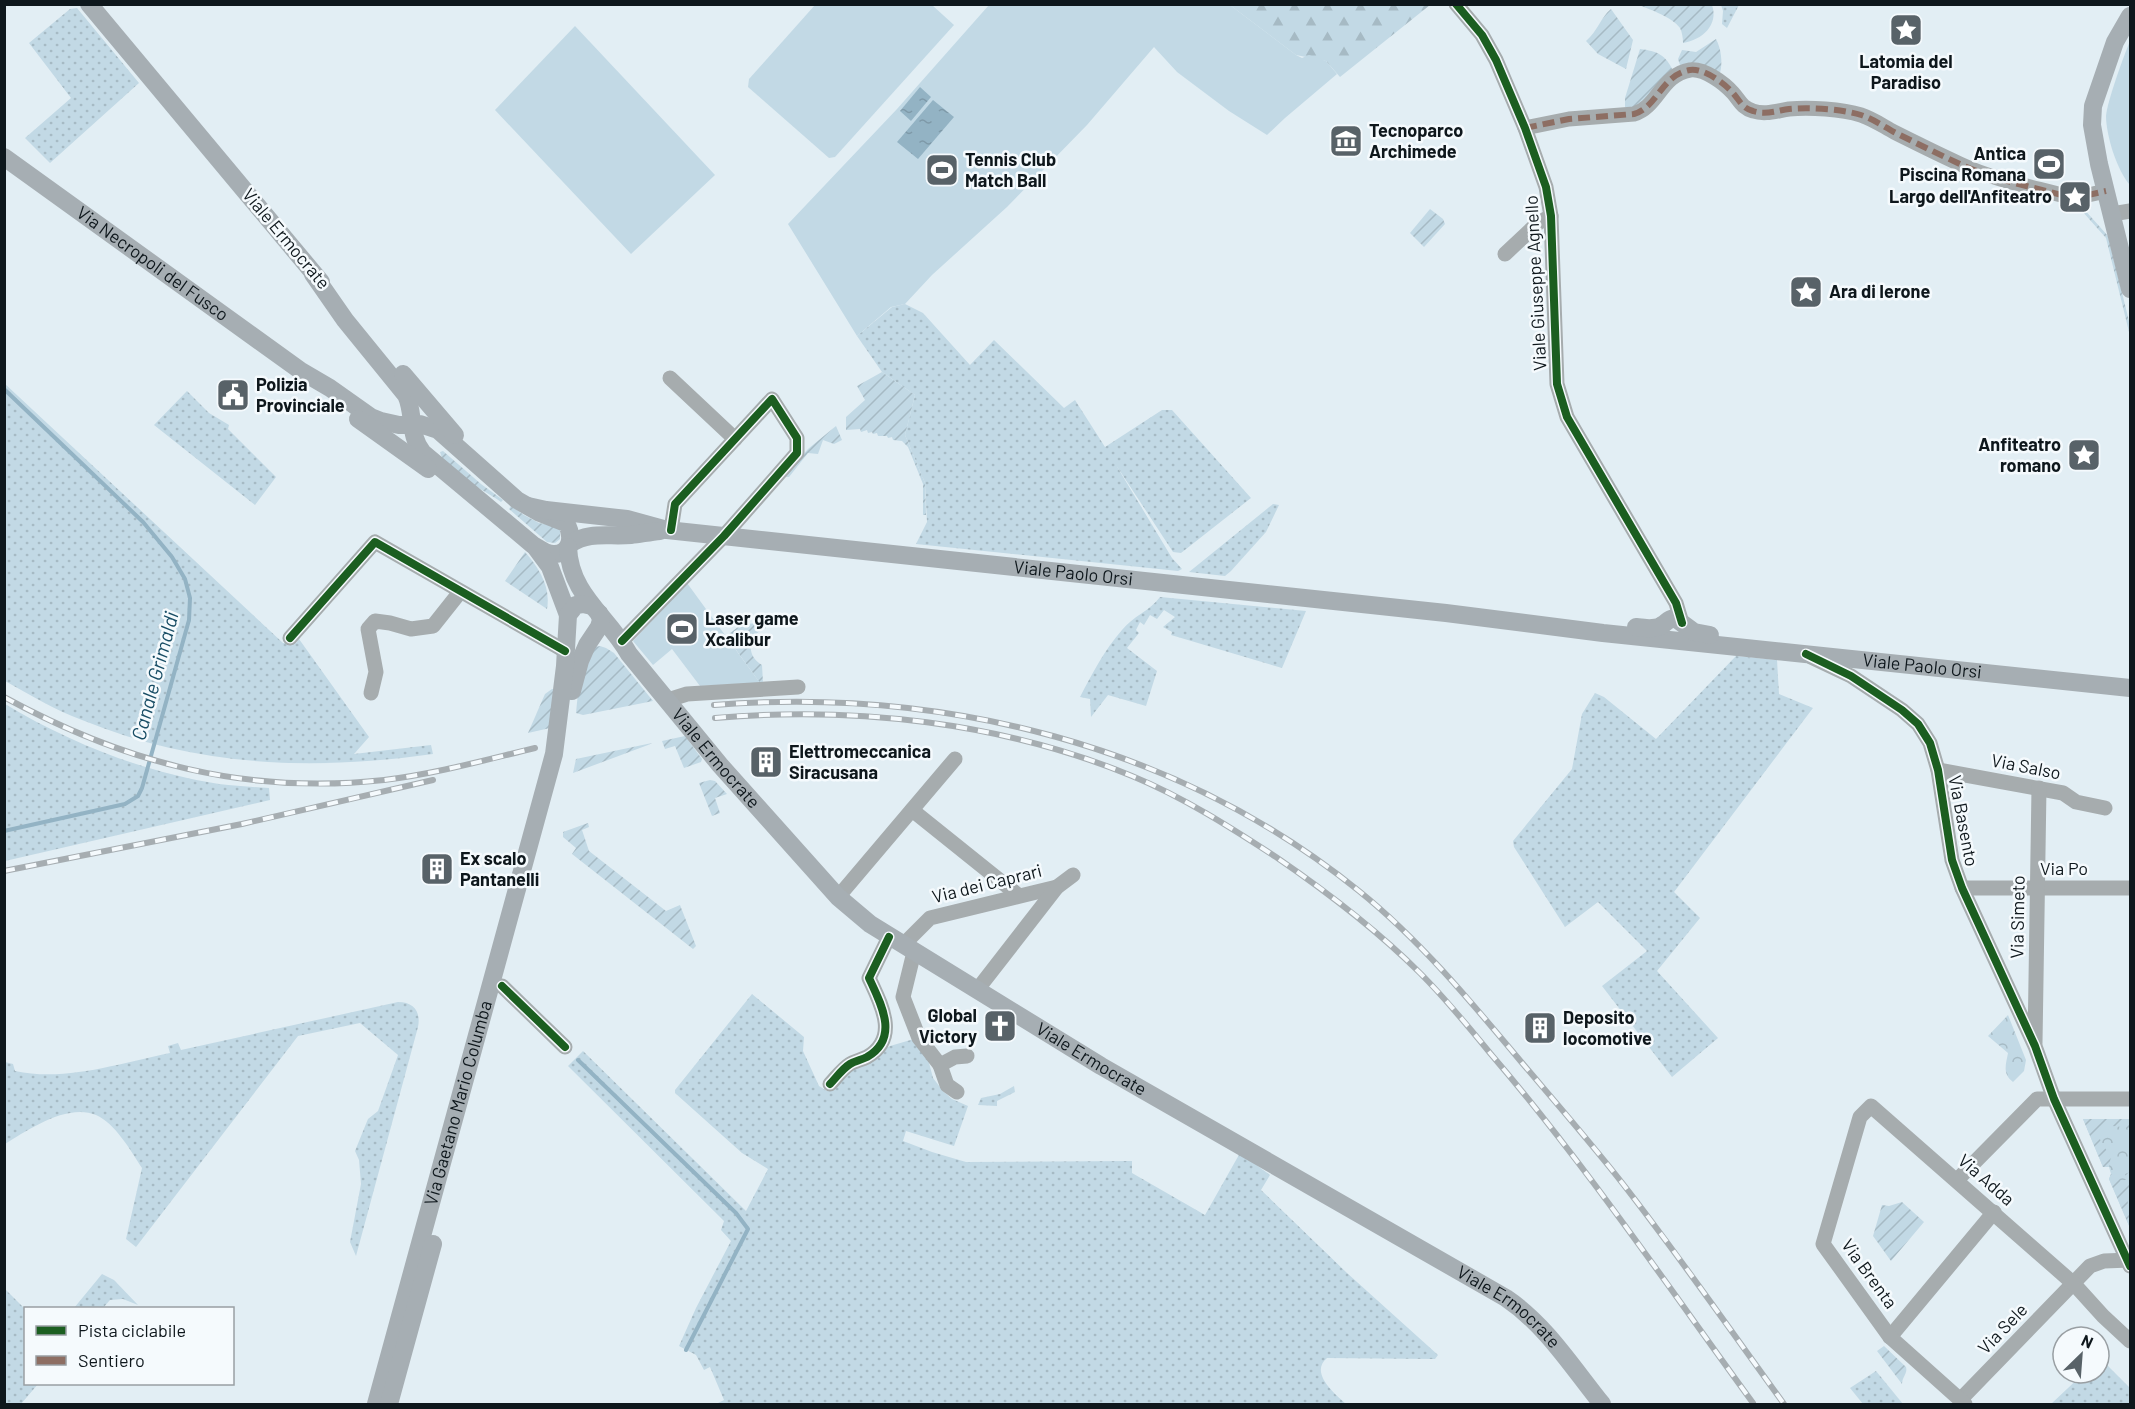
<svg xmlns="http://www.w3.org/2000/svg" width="2135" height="1409" font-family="Barlow,sans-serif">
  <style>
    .grass { fill: url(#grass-dots) }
    .forest { fill: url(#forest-firs) }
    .park { fill: url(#park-crowns) }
    .garden { fill: url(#garden-furrows) }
    .pitch { fill: #c2d9e5 }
    .water { fill: url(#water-ripples) }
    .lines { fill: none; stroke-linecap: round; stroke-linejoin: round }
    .stream { stroke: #93b3c4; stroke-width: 4 }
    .minor { stroke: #a6acae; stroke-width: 15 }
    .major { stroke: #a6aeb3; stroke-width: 18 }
    .rail-casing { stroke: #a6adb1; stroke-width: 6 }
    .rail { stroke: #f5fafd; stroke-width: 4; stroke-dasharray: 11; stroke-linecap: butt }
    .quiet { stroke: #8d6e63; stroke-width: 6; stroke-dasharray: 12 6; stroke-linecap: butt }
    .cycleway-casing { stroke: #f5fafd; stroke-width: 11 }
    .cycleway { stroke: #1b5e20; stroke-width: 8 }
    .labels { text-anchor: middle; stroke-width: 5; stroke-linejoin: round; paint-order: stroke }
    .poi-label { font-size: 18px; font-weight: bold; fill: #0e171c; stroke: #f5fafd; text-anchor: start }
    .street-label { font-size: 18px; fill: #0e171c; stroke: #f5fafd }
    .water-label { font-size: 20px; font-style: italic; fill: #184d65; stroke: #f5fafd }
  </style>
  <defs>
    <pattern id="grass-dots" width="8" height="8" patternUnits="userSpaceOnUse" patternTransform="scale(1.5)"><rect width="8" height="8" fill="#c2d9e5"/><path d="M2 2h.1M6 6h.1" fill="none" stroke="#a6bac4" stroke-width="1.8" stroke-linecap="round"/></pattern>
    <pattern id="forest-firs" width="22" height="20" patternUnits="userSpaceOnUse" patternTransform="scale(1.5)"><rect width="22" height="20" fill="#c2d9e5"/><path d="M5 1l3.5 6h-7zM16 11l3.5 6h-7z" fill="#a6bac4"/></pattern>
    <pattern id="park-crowns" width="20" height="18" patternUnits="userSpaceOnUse" patternTransform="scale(1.5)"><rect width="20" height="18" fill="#c2d9e5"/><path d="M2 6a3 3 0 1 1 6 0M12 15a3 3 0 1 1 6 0" fill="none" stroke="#a6bac4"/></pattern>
    <pattern id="garden-furrows" width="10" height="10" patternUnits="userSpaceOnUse" patternTransform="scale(1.5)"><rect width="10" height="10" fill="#c2d9e5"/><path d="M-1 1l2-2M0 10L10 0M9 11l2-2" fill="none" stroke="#a6bac4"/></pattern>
    <pattern id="water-ripples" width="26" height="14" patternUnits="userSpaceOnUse" patternTransform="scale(1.5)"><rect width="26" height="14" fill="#93b3c4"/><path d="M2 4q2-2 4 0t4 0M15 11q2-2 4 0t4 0" fill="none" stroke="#7e99a8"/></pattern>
  </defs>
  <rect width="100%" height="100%" fill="#e2eef4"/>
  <g class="grass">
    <polygon points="1721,5 1739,5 1727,28 1722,24 1723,11"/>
    <polygon points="77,8 139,83 50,163 25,138 71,98 29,43 70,9"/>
    <polygon points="905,304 923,313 970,365 994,340 1064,408 1075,400 1105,447 1162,410 1172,410 1251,498 1181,553 1173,552 1116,465 1172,558 1182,569 1178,571 916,544 927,522 925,483 905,435 915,395 882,372 857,336 892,307"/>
    <path d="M4,383L283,643H296L299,639L369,737L354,754L431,745L433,754C311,771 197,767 82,720C55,710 30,695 5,681Z"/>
    <polygon points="187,391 209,413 229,425 228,429 276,477 255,505 154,425"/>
    <polygon points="1273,504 1279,505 1266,532 1231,571 1225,576 1189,572"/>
    <path d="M1160,597L1306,611L1282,668L1171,635L1172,632L1163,627L1175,617L1164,610L1157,619L1150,615L1144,625L1140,622L1136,630L1139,633L1127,648L1157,671L1146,706L1108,695L1091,717L1090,699L1080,697C1092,674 1105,649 1122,630C1133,616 1150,611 1160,597Z"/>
    <polygon points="1736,656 1777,660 1779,694 1813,708 1674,892 1700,918 1657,971 1718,1038 1672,1077 1602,986 1647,951 1598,902 1565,927 1514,847 1513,841 1572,769 1582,714 1595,693 1604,697 1656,739"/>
    <path d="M5,704C70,743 143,772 219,784C236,786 253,787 269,788L270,800L5,861Z"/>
    <path d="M752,994L804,1037L803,1051L819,1086L827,1091L851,1067L890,1046L914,1039L928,1059L933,1078L943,1091L952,1099L968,1106L954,1146L906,1131L903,1141L932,1152L966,1162L1132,1161V1173L1205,1215L1240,1153L1270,1175L1261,1190L1347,1273L1438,1355L1435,1359L1327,1358C1309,1373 1335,1394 1346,1404H718V1403L724,1400L710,1367L704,1370L696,1355L679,1346L696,1308L731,1241L721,1230L724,1221L568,1066L583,1051L746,1211L768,1169L742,1153L675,1093V1090Z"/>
    <path d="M398,1002C414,1002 421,1012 418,1027L356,1256L350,1242L361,1184L359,1160L355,1151L368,1119L378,1111L398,1055L360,1023L298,1036L136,1247L126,1239L142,1168C131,1151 115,1123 96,1115C67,1103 28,1130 5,1144V1062L13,1064L15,1071C66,1082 120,1063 170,1053L168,1046L178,1043L181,1050Z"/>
    <polygon points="1014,1086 1015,1092 997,1101 997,1106 978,1105 981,1098 1000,1094"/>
    <polygon points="102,1274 114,1280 138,1305 123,1299 110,1300 103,1308 74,1308"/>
    <polygon points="5,1289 25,1309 26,1384 38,1384 21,1404 5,1404"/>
    <polygon points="2106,1364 2130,1388 2130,1404 2051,1404 2084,1373 2099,1373 2099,1366"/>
    <polygon points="1876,1371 1903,1404 1863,1404 1850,1388"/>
  </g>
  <polygon class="forest" points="1230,5 1430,5 1340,77 1326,61 1296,55"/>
  <g class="park">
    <path d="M2008,1015L2026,1060L2024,1071L2013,1082C2002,1074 2006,1064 2008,1053L1988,1036Z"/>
    <polygon points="2083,1119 2130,1119 2130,1228 2109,1179 2111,1174 2109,1167 2103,1167"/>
  </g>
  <g class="garden">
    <path d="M1639,5H1712C1719,25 1702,40 1683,43C1683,38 1682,32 1680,28C1672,17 1651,10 1639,5Z"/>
    <path d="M1611,9L1633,40L1626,69L1598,54L1586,41C1598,31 1600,18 1611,9Z"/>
    <path d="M1716,39C1721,48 1723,63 1720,73L1692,64L1680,65L1678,59L1682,50L1696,52Z"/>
    <path d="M1640,49C1657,51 1666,55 1673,71L1643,107H1625V98Z"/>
    <polygon points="2068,202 2083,208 2108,236 2130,325 2130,336 2106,238 2082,211 2067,205"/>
    <polygon points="1430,209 1443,219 1445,224 1424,247 1410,233"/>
    <polygon points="882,372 915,395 905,435 925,483 926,515 923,515 923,484 908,447 902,441 893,440 892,437 888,438 887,436 878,436 877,433 873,434 872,432 868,433 867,430 861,432 860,429 846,430 846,417 865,400 857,386"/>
    <polygon points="836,426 842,440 834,444 823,440 818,454 808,453 789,477 784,477 808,449"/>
    <path d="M443,451L481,484L503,500L501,502C484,489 445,474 440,452Z"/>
    <polygon points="511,506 524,515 539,523 556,526 560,529 560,539 555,543 547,542 509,509"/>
    <path d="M525,552C539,568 551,587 547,609L505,581Z"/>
    <path d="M765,623L766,628C748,635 745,655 762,665L763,683H760L726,636L742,624Z"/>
    <polygon points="600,646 606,648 614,653 653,701 583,715 576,713 579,682 595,647"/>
    <polygon points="552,689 554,689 550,728 528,733 545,694"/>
    <polygon points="685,736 702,759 701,762 684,768 675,746 665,749 662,741"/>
    <polygon points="652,743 648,745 573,773 576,759"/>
    <polygon points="710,780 715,781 727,794 715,798 720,813 712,816 699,783"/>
    <polygon points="588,823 589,827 582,830 589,851 666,911 680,905 696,946 693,949 572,854 576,848 563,837 563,832"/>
    <path d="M2083,1119H2130V1129C2120,1127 2105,1122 2097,1132L2102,1144L2111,1156L2109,1167H2103Z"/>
    <polygon points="2130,1172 2130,1188 2127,1198 2130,1214 2130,1228 2109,1179 2111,1174 2115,1177 2118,1176 2121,1182 2127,1179 2125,1174"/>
    <polygon points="1902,1202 1924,1222 1891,1261 1873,1236 1882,1205 1889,1206"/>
    <path d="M1884,1346L1906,1367C1908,1373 1902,1377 1902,1384L1877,1351Z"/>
  </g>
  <g class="pitch">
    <polygon points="815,5 932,5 954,25 835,157 829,158 748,87 749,79"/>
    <polygon points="989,5 1230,5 1296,55 1302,58 1309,55 1326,61 1337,74 1285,118 1267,135 1229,111 1177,72 1154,47 1087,125 1007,207 932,275 905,304 891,307 857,336 788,224 897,109"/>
    <polygon points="575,26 715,175 631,254 495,110"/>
    <path d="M2130,41V185C2117,171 2106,135 2106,116C2107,102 2124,55 2130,41Z"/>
    <polygon points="687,583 760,683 700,686 672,649 653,665 633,641"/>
  </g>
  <g class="water">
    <polygon points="920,87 931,97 911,121 900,111"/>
    <polygon points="933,100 954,117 918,159 897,142"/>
  </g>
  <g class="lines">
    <g class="stream">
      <polyline points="4,389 143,522 172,557 185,579 190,598 189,620 142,788 138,796 125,804 4,831"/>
      <polyline points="578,1060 736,1213 748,1229 686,1350"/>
    </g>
    <g class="minor">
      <polyline points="1456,4 1482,35 1496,60 1525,128 1546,187 1551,216 1557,384 1567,417 1676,603 1682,623"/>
      <path d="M1525,128L1569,119L1634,114C1658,107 1661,75 1690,70C1704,68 1724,83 1733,93C1740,101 1742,108 1753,111C1765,115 1776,111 1789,109C1809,107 1842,109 1861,115C1873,119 1883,126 1894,132C1916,143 1938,154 1960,164C1994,180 2033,187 2069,197H2079L2106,191"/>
      <polyline points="2112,214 2130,211"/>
      <polyline points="1505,254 1538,223 1551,216"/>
      <polyline points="670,378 735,439"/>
      <polyline points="290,638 375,542 565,651"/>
      <polyline points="622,641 724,536 797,453 797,438 772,399 675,504 671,530"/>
      <polyline points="1811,657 1851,676 1902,710 1918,724 1930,743 1938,770 1952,860 1962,888 2035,1046 2054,1099 2130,1266"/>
      <polyline points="371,693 376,672 368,629 375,621 390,623 411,629 433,626 460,592"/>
      <polyline points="668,700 687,694 798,687"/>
      <polyline points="1938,770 2063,793 2076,802 2105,808"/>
      <polyline points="912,810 1018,895"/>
      <polyline points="1962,888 2130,888"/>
      <polyline points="838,897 955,759"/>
      <polyline points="903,945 930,918 1057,887"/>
      <polyline points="914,952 903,997 919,1038 940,1065 947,1085 957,1092"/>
      <polyline points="502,986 565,1047"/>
      <polyline points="977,990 1057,887 1073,875"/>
      <polyline points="2035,1043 2039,788"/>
      <polyline points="940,1065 955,1057 967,1056"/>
      <path d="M830,1084C836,1078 842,1069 850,1064C855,1061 861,1060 867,1057C900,1038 881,1004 869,978L889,937"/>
      <polyline points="1957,1180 2037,1099 2130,1099"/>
      <polyline points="1890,1337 1994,1212"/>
      <polyline points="1960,1400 2090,1266 2104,1261 2130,1260"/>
      <polyline points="1965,1404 1890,1337 1823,1244 1860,1117 1871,1106 2074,1284 2103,1316 2130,1341"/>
    </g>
    <g class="major">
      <polyline points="89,4 321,282"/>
      <polyline points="2130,16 2115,42 2093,106 2092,125 2099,164 2130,289"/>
      <path id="s1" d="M4,157L301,371L330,388L371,417L381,421L399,425L420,424L438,430L517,500L538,512L566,523C573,535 572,553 555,554C547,555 539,548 533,545L423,453C408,435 415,414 406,395L345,320L313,274"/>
      <polyline points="403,374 455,435"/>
      <polyline points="358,419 428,469"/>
      <path id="s2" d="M528,506L546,510L627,519L667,530L1446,613L1603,633L2130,688"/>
      <path d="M570,544C590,531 608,537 631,535C640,534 650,532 660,531"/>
      <path id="s3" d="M568,547C570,595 607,615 629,654L720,765L838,897L870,924L1101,1066L1506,1298C1546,1325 1572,1367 1602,1404"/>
      <polyline points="536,548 550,567 568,615"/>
      <path d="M1636,627C1644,628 1655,630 1662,625C1668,622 1667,619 1675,618L1694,632L1710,635"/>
      <polyline points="572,691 580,661 587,645 599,627 601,620 599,613"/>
      <path id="s4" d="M376,1404L554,754L565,666L568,615L576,605L583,604L592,606"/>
      <polyline points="389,1404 433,1244"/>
    </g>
    <g class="rail-casing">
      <g id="rail">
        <path d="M4,697C125,763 246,795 384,780C435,774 485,760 535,748"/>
        <path d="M714,705C944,687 1178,745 1359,891C1421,941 1472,1003 1523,1064C1557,1104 1591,1143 1623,1184C1679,1256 1731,1331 1784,1404"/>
        <path d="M715,718C854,706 1002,722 1132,776C1183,797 1230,827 1276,857C1327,892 1376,929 1420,973C1445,998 1468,1026 1490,1053C1585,1164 1667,1285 1753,1403"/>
        <polyline points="4,871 242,824 433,780"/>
      </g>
    </g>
    <use href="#rail" class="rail"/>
    <path class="quiet" d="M1525,128L1569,119L1634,114C1658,107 1661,75 1690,70C1704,68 1724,83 1733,93C1740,101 1742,108 1753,111C1765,115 1776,111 1789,109C1809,107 1842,109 1861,115C1873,119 1883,126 1894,132C1916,143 1938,154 1960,164C1994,180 2033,187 2069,197H2079L2106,191"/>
    <g class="cycleway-casing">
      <g id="cycleway">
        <polyline points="1456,4 1482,35 1496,60 1525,128 1546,187 1551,216 1557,384 1567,417 1676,603 1682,623"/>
        <polyline points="290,638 375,542 565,651"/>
        <polyline points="622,641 724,536 797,453 797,438 772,399 675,504 671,530"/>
        <polyline points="1806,654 1851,676 1902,710 1918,724 1930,743 1938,770 1952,860 1962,888 2035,1046 2054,1099 2130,1266"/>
        <polyline points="502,986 565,1047"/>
        <path d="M830,1084C836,1078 842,1069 850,1064C855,1061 861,1060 867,1057C900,1038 881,1004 869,978L889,937"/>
      </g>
    </g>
    <use href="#cycleway" class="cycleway"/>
  </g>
  <defs>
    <g id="sight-square" transform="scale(1.725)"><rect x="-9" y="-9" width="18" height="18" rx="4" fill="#586268" stroke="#f5fafd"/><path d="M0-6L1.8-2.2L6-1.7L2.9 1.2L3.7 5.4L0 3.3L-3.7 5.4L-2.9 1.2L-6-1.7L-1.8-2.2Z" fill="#fff"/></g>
    <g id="museum-square" transform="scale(1.725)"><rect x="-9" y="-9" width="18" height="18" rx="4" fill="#586268" stroke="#f5fafd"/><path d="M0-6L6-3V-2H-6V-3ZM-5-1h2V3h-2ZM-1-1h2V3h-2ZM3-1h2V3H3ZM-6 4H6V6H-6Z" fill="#fff"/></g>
    <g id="stadium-square" transform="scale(1.725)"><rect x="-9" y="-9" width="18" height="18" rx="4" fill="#586268" stroke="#f5fafd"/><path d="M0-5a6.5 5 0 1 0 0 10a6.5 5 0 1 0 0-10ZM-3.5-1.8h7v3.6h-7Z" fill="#fff"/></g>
    <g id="civic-square" transform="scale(1.725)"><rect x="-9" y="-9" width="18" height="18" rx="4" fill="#586268" stroke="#f5fafd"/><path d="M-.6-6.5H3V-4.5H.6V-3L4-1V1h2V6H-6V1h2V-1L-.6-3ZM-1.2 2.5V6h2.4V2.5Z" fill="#fff"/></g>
    <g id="building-square" transform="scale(1.725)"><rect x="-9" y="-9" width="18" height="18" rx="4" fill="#586268" stroke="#f5fafd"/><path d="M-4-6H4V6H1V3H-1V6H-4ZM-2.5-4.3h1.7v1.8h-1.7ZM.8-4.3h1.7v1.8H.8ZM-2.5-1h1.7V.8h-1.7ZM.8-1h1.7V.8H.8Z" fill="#fff"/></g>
    <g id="church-square" transform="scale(1.725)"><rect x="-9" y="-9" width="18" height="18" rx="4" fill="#586268" stroke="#f5fafd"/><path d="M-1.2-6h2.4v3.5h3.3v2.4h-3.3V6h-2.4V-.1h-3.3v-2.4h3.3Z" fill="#fff"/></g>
  </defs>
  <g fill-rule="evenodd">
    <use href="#sight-square" x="1906" y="30"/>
    <use href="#museum-square" x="1346" y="141"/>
    <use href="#stadium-square" x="2049" y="164"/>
    <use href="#stadium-square" x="942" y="170"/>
    <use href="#sight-square" x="2075" y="197"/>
    <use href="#sight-square" x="1806" y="292"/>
    <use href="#civic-square" x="233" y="395"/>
    <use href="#sight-square" x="2084" y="455"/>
    <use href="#stadium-square" x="682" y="629"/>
    <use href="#building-square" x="766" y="762"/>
    <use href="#building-square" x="437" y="869"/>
    <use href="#church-square" x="1000" y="1026"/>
    <use href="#building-square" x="1540" y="1028"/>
  </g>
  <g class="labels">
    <g class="poi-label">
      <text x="1906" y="68" text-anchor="middle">Latomia del<tspan x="1906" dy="21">Paradiso</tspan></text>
      <text x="1369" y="137">Tecnoparco<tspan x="1369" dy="21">Archimede</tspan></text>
      <text x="2026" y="160" text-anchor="end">Antica<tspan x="2026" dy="21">Piscina Romana</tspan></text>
      <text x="965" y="166">Tennis Club<tspan x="965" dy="21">Match Ball</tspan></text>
      <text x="2052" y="203" text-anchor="end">Largo dell'Anfiteatro</text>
      <text x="1829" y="298">Ara di Ierone</text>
      <text x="256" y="391">Polizia<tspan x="256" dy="21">Provinciale</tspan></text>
      <text x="2061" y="451" text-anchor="end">Anfiteatro<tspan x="2061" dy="21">romano</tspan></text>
      <text x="705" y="625">Laser game<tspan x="705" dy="21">Xcalibur</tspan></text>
      <text x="789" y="758">Elettromeccanica<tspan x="789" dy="21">Siracusana</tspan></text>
      <text x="460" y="865">Ex scalo<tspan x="460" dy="21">Pantanelli</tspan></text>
      <text x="977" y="1022" text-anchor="end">Global<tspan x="977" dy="21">Victory</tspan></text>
      <text x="1563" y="1024">Deposito<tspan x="1563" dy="21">locomotive</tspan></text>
    </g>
    <g class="street-label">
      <text transform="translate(286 239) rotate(50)" y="6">Viale Ermocrate</text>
      <text dy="6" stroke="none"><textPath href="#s1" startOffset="183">Via Necropoli del Fusco</textPath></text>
      <text transform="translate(1536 283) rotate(-93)" y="6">Viale Giuseppe Agnello</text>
      <text dy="6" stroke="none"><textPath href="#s2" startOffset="550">Viale Paolo Orsi</textPath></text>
      <text dy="6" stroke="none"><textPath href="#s2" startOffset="1404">Viale Paolo Orsi</textPath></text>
      <text dy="6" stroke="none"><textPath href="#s3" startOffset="261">Viale Ermocrate</textPath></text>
      <text transform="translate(2026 767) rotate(11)" y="6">Via Salso</text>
      <text transform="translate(1963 821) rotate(79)" y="6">Via Basento</text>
      <text x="2064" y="875">Via Po</text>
      <text transform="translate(987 884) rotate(-14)" y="6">Via dei Caprari</text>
      <text transform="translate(2018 917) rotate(-89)" y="6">Via Simeto</text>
      <text dy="6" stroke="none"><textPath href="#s3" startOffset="747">Viale Ermocrate</textPath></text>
      <text dy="6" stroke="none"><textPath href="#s4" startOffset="312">Via Gaetano Mario Columba</textPath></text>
      <text transform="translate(1986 1180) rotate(41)" y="6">Via Adda</text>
      <text transform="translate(1869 1274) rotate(54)" y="6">Via Brenta</text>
      <text dy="6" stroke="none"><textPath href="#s3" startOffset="1233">Viale Ermocrate</textPath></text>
      <text transform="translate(2003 1329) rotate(-46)" y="6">Via Sele</text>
    </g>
    <g class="water-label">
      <text transform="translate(155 676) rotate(-75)" y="7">Canale Grimaldi</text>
    </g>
  </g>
  <rect width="2135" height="1409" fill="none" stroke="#0e171c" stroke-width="12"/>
  <rect x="24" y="1307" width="210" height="78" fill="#f5fafd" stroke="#999fa3" stroke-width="1.5"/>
  <rect x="36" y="1326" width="30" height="9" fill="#1b5e20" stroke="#999fa3" stroke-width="1.5"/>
  <text x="78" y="1337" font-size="18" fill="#0e171c">Pista ciclabile</text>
  <rect x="36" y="1356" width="30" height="9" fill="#8d6e63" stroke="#999fa3" stroke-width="1.5"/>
  <text x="78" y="1367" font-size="18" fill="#0e171c">Sentiero</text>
  <g transform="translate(2081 1355) rotate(25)"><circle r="28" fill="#f5fafd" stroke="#999fa3" stroke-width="1.5"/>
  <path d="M0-4.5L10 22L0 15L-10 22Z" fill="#586268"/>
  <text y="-9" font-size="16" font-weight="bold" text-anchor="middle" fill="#0e171c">N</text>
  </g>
</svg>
